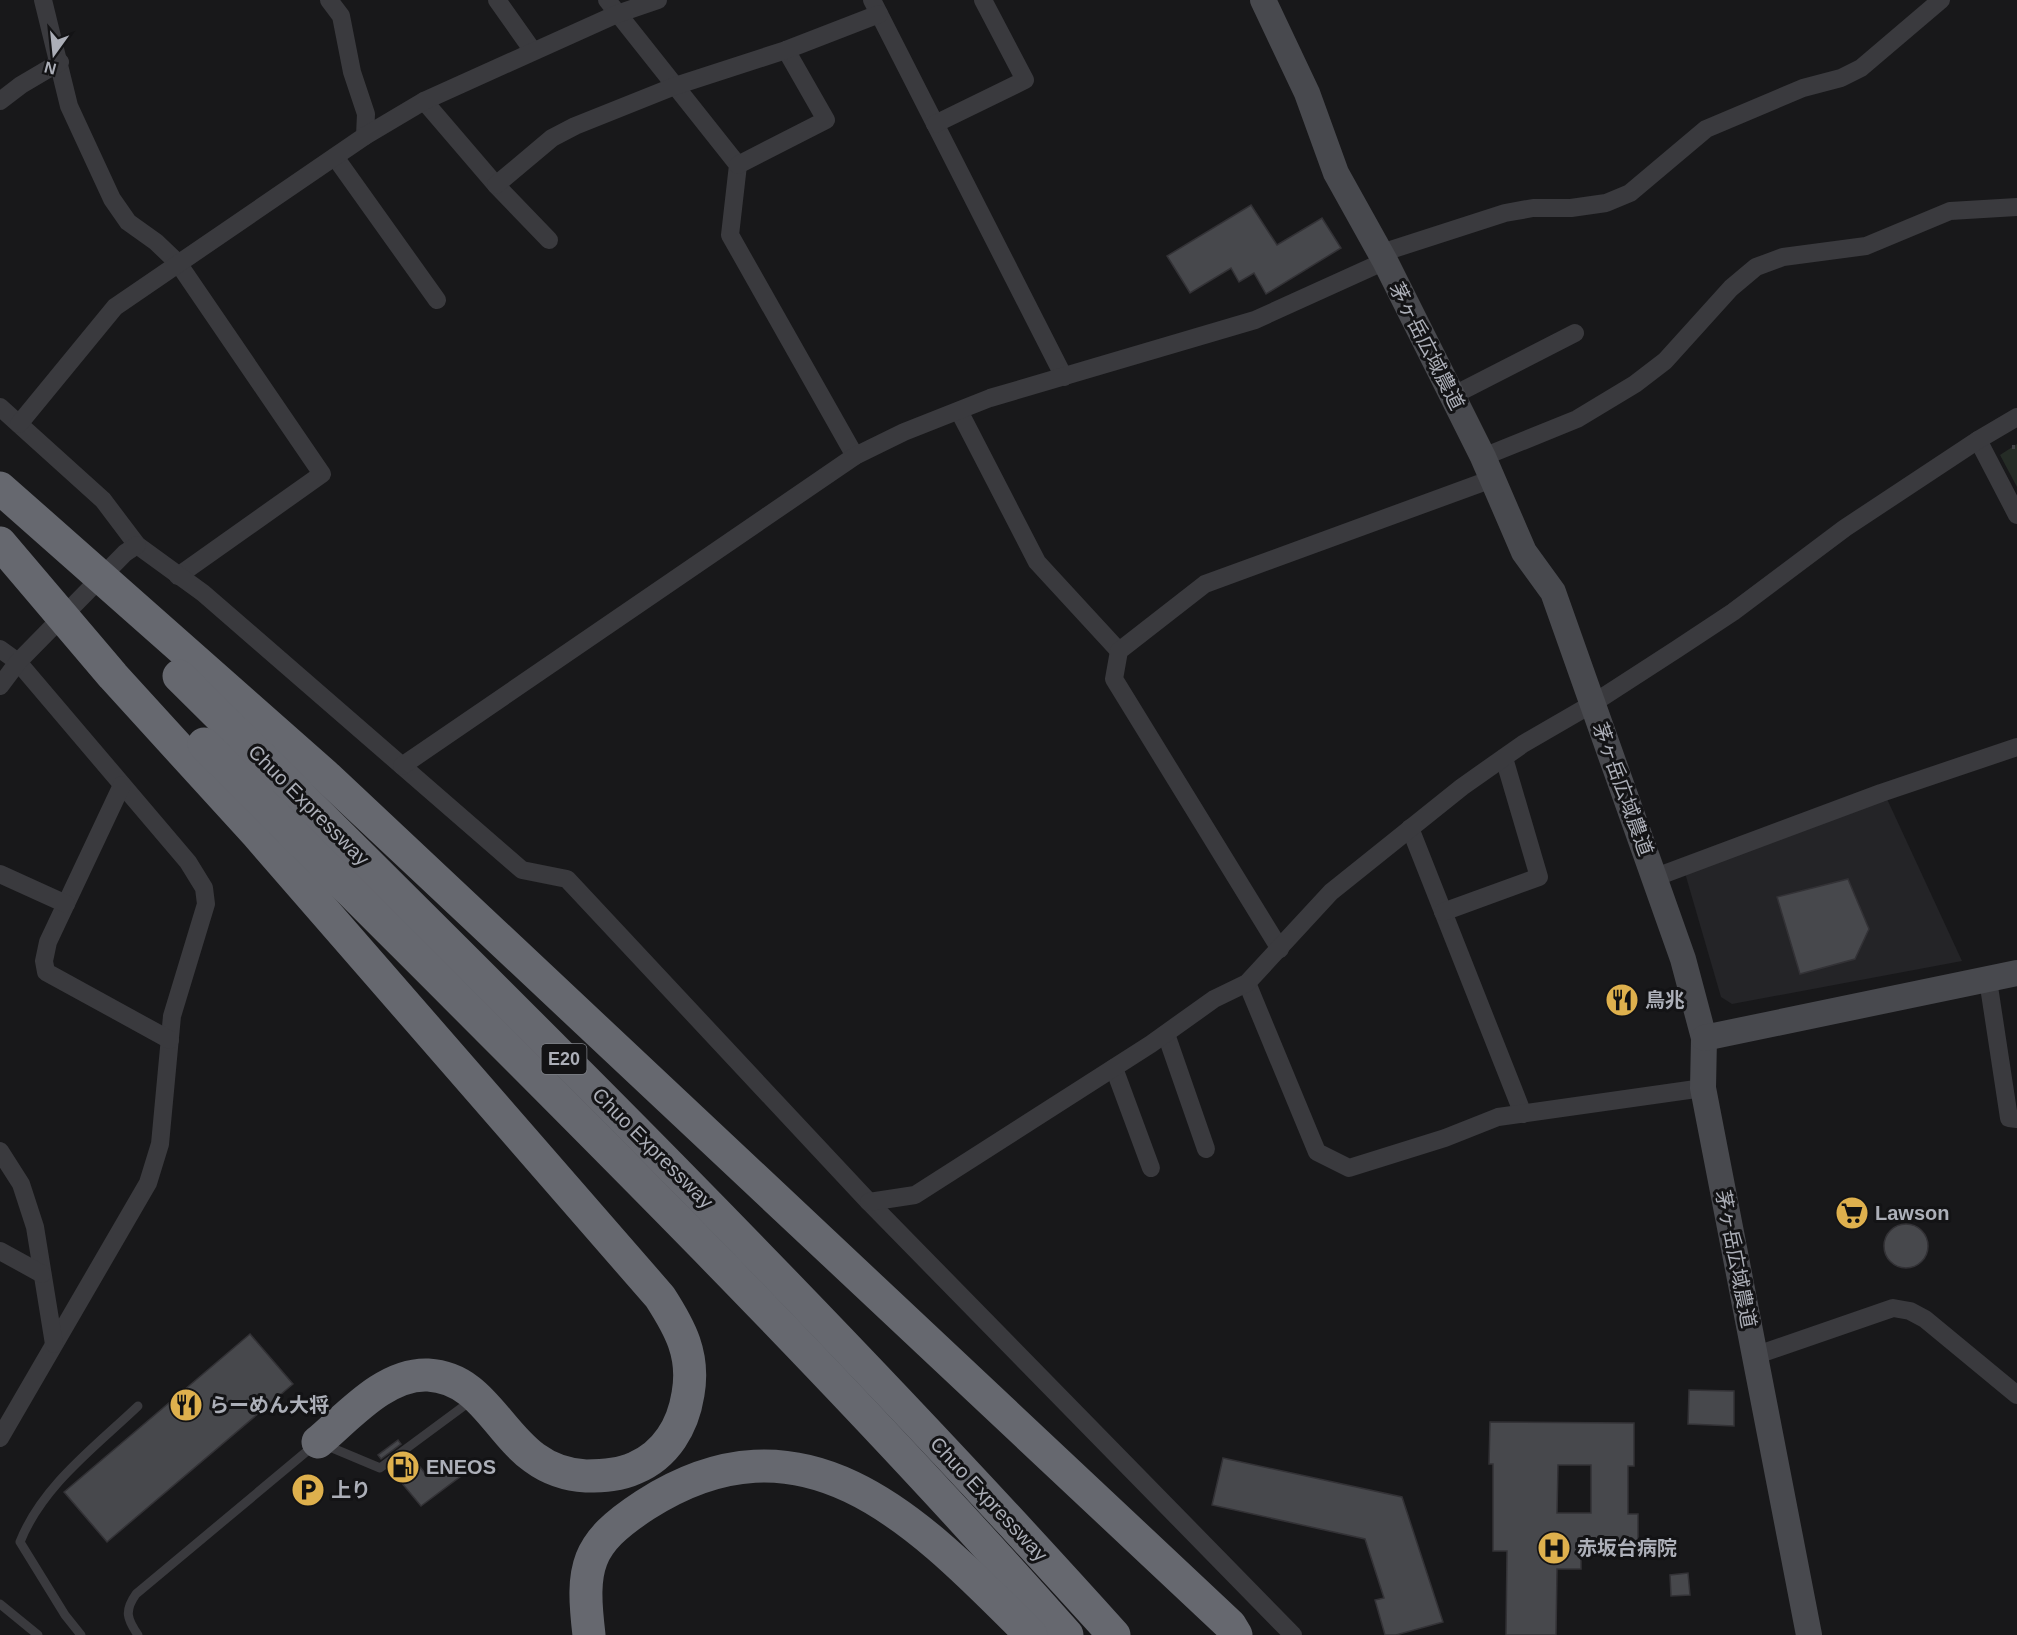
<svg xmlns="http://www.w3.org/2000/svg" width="2017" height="1635" font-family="Helvetica,'Noto Sans JP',sans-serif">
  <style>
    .built { fill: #242427 }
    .green { fill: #252c26 }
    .building { fill: #47484c; stroke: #333236; stroke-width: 1.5; fill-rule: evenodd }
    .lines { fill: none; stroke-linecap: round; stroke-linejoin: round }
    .path { stroke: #404145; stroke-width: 4; stroke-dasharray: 3 4.5; stroke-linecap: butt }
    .lane { stroke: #3a3a3e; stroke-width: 9 }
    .street { stroke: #3a3a3e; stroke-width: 18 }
    .secondary { stroke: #48494e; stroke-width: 26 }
    .highway { stroke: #66686f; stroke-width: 33 }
    .labels { text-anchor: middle; stroke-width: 6; stroke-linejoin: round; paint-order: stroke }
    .shield { fill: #131315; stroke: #7e8087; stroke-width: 1.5 }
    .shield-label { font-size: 18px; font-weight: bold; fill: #acafb8 }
    .street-label { font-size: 20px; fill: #acafb8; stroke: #131315 }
    .poi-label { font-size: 20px; font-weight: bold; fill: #acafb8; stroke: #131315; text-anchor: start }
  </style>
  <rect width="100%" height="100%" fill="#18181a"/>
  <polygon class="built" points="1887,799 1962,961 1732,1004 1721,997 1685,873"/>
  <polygon class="green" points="2017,444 2017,487 2000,455"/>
  <g class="building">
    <polygon points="1251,205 1277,245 1322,218 1341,248 1266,294 1254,273 1239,282 1231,268 1190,293 1167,256"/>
    <polygon points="1848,879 1869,929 1855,959 1800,974 1777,897"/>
    <circle cx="1906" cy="1246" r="22"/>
    <polygon points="250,1334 293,1384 107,1542 64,1492"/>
    <polygon points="1689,1390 1734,1391 1734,1426 1688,1424"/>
    <path d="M1490,1422L1634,1423V1466H1628V1514H1638V1551H1581V1569H1557L1556,1635H1506L1507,1551H1493V1464H1489ZM1558,1465H1591V1513H1557Z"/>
    <polygon points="398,1440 401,1444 381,1459 378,1455"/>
    <polygon points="410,1454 427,1476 448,1459 461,1476 421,1506 390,1469"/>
    <polygon points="1223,1458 1402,1497 1443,1622 1396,1635 1385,1635 1375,1600 1384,1598 1365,1539 1212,1505"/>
    <polygon points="1688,1573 1690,1595 1671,1596 1670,1575"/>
  </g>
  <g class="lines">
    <polyline class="path" points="2012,447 2017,447"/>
    <g class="lane">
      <polyline points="0,1604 38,1635"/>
      <path d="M81,1635L65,1615L20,1542C42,1486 95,1447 138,1406"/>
      <path d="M138,1635C127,1619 124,1611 136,1594L318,1442L380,1468L472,1400"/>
    </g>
    <g class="street">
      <polyline points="43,0 69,106 112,199 128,222 156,242 178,263 322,474 178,576"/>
      <polyline points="329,0 341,16 352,72 366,114 365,136"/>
      <polyline points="497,0 533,51"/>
      <polyline points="607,0 738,165 730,235 855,456"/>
      <polyline points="872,0 1064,377"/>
      <polyline points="0,101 21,85 60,62"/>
      <polyline points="424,101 496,185 549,240"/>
      <polyline points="935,124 1025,80 983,0"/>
      <polyline points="335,157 437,300"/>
      <polyline points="738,165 826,120 786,50"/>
      <polyline points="496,185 552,138 575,126 675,86 786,50 879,14"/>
      <polyline points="1381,253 1505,213 1533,208 1571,208 1606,203 1630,193 1706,129 1803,88 1841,78 1861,68 1941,0"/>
      <polyline points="1452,396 1575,333"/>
      <polyline points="0,407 103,500 137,545 203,593 522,870 567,879 869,1202 1293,1635"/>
      <polyline points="959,411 1037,562 1119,651"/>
      <polyline points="19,424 115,307 365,136 424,101 617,14 658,0"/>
      <polyline points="1978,440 2017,515"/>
      <polyline points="1483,457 1577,419 1635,384 1665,361 1731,288 1756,267 1783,257 1866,246 1950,211 2017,207"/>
      <polyline points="0,649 18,662 188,862 204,888 206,904 172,1016 160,1144 148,1183 0,1438"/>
      <polyline points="0,686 18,662 125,553 137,545"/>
      <polyline points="402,766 855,456 904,432 990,398 1255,320 1385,261"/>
      <polyline points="122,785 48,942 44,961 46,972 170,1040"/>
      <polyline points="1410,828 1523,1114"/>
      <polyline points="0,874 66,904"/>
      <polyline points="1656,877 1881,793 2017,747"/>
      <polyline points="1443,912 1539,877 1504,758"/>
      <polyline points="1280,949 1114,679 1119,651 1205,584 1492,479"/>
      <polyline points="1988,980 2009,1118 2017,1119"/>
      <polyline points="1247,983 1317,1152 1349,1168 1445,1138 1498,1117 1703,1088"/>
      <polyline points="1166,1034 1206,1149"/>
      <polyline points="1114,1068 1151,1168"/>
      <polyline points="0,1151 21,1184 35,1227 54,1344"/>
      <polyline points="869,1202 915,1195 1151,1044 1214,999 1247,983 1331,892 1462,787 1523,744 1592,704 1677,649 1733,612 1845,528 1978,440 2017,417"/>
      <polyline points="0,1251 42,1274"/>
      <polyline points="1754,1356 1893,1308 1910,1311 1925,1319 2017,1395"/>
    </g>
    <g class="secondary">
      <polyline points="1263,0 1307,93 1336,173 1385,261 1483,457 1524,552 1553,592 1683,959 1704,1038 1703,1088 1809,1635"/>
      <polyline points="1704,1038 2017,973"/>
    </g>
    <g class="highway">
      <polyline points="0,488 327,777 1230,1625 1236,1635"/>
      <path d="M0,543L113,676L257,834L660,1297C680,1328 695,1355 688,1394C683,1426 666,1455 635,1468C620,1475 604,1476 586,1476C502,1472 499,1379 428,1375C385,1373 348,1417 318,1442"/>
      <path d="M179,676C496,990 815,1303 1114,1635"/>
      <path d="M204,744C495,1038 793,1325 1067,1635"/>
      <path d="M589,1635C581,1567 585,1544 645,1505C807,1401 922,1526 1031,1635"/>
    </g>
  </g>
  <defs>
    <g id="restaurant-disc" transform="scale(1.725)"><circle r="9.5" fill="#deb04d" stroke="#131315"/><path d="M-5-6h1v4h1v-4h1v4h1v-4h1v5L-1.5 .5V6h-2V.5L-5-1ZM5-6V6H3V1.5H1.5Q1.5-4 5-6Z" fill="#111"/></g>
    <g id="supermarket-disc" transform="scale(1.725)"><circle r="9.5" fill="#deb04d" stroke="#131315"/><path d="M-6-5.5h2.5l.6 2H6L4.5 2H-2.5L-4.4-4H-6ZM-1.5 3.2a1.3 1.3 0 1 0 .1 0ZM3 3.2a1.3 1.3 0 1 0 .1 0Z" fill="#111"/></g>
    <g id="fuel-disc" transform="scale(1.725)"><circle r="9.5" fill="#deb04d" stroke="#131315"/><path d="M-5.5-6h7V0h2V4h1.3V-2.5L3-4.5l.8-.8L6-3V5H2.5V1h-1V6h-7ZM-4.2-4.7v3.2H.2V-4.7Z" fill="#111"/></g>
    <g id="parking-disc" transform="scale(1.725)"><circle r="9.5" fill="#deb04d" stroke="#131315"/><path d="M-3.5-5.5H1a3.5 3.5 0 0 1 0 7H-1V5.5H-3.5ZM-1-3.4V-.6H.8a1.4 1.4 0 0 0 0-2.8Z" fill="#111"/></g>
    <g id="hospital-disc" transform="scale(1.725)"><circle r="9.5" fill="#deb04d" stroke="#131315"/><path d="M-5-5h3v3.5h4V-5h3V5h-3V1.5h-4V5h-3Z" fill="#111"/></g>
  </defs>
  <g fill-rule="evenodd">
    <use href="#restaurant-disc" x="1622" y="1000"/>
    <use href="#supermarket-disc" x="1852" y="1213"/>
    <use href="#restaurant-disc" x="186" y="1405"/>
    <use href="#fuel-disc" x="403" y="1467"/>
    <use href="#parking-disc" x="308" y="1490"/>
    <use href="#hospital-disc" x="1554" y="1548"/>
  </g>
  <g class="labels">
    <rect class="shield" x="541.5" y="1044" width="45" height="30" rx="4.5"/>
    <g class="shield-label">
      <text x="564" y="1065">E20</text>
    </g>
    <g class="street-label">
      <text transform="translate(1427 346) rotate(63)" y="7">茅ヶ岳広域農道</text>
      <text transform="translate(1623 789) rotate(70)" y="7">茅ヶ岳広域農道</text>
      <text transform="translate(309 805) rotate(45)" y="7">Chuo Expressway</text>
      <text transform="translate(653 1148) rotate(45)" y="7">Chuo Expressway</text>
      <text transform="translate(1736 1259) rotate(79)" y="7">茅ヶ岳広域農道</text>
      <text transform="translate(989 1499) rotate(47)" y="7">Chuo Expressway</text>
    </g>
    <g class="poi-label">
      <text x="1645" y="1007">鳥兆</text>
      <text x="1875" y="1220">Lawson</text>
      <text x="209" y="1412">らーめん大将</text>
      <text x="426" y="1474">ENEOS</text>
      <text x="331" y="1497">上り</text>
      <text x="1577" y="1555">赤坂台病院</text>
    </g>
  </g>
  <g transform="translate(54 54) rotate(195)" stroke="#131315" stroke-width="4.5" paint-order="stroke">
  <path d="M0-4.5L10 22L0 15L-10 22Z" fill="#acafb8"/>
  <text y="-9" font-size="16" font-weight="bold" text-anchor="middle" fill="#acafb8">N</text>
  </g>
</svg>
